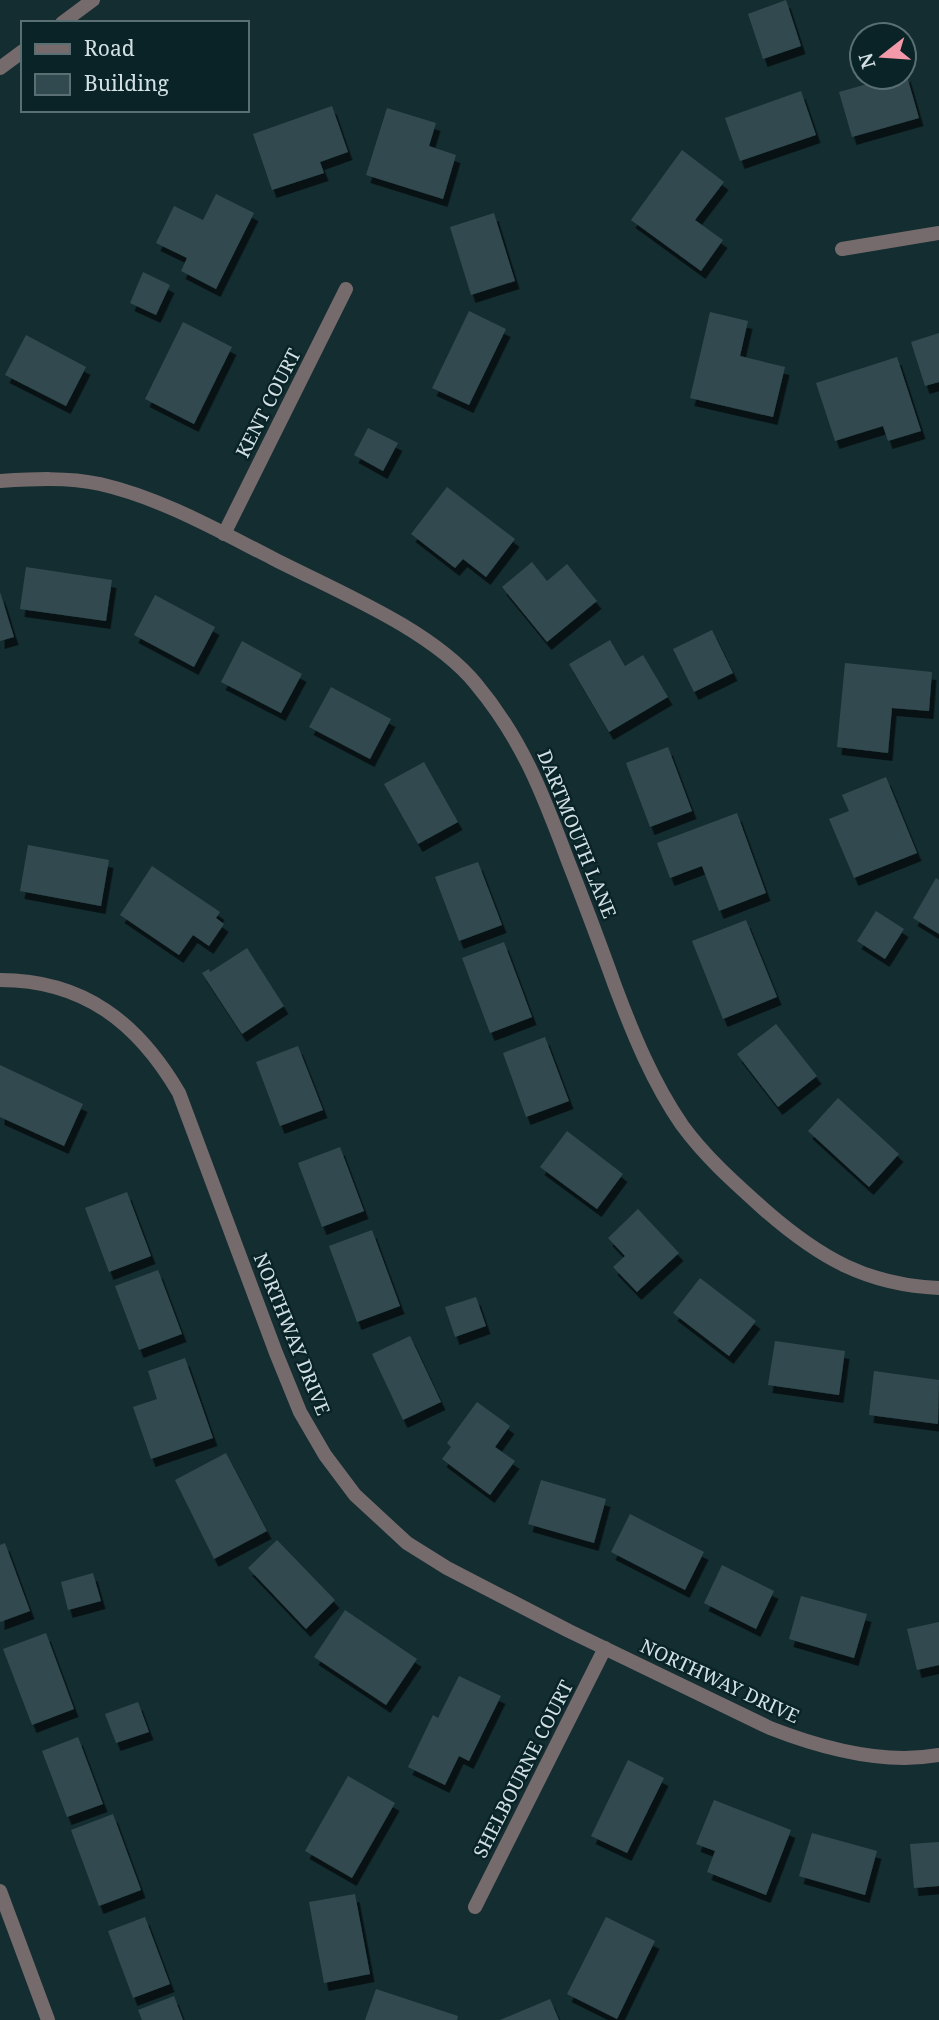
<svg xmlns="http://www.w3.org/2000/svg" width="939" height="2020" font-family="'Noto Serif',serif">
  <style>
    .building { fill: #314a4f; filter: url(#shadow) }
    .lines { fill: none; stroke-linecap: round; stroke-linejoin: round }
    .street { stroke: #766b6c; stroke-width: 14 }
    .labels { text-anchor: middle; stroke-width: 5; stroke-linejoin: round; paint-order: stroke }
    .street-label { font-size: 19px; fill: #d3e1e4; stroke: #092327 }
  </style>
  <defs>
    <filter id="shadow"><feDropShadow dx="4.5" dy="8" stdDeviation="0" flood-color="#0009"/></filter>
  </defs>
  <rect width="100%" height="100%" fill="#142d31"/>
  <g class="building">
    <polygon points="786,0 801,46 763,59 748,14"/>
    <polygon points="906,73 919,118 852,137 839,92 892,77 904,77"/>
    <polygon points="801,91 816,135 740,161 725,118"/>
    <polygon points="332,106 348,152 320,162 324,173 272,190 253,134"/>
    <polygon points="387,108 436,123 429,146 456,155 443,199 366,175"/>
    <polygon points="682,150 724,182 695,220 723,240 701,271 631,220"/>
    <polygon points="216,194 254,213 216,289 181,271 187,258 156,243 174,206 203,220"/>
    <polygon points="494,213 515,281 471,295 450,227"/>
    <polygon points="143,272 170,285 156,315 130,303"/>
    <polygon points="469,311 506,329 469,405 432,388"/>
    <polygon points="710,312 748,321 740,356 785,367 773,417 690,398"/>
    <polygon points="183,322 232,347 194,424 145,399"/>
    <polygon points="939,333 939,382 925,386 911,342"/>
    <polygon points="26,335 86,367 66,406 5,375"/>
    <polygon points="897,357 921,431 888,441 883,426 835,441 816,383"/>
    <polygon points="368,428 398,443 383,471 354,455"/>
    <polygon points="447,487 515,539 486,577 463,559 455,568 411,534"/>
    <polygon points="532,562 547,581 567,564 597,601 547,642 502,587"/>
    <polygon points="26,567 112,580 106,621 20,609"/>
    <polygon points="0,592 14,637 0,641"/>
    <polygon points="155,595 215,627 194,667 134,635"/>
    <polygon points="712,630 733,673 694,692 673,649"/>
    <polygon points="610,640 625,666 643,655 668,697 609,732 569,664"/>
    <polygon points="242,641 302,674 281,713 221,682"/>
    <polygon points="845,663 932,672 929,711 892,708 888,753 837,747"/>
    <polygon points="331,687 391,719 370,759 309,727"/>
    <polygon points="668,747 692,811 650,827 626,763"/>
    <polygon points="424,762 458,822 418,844 384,784"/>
    <polygon points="886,777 917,853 854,878 829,819 849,811 842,795"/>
    <polygon points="737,813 766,893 719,911 702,866 670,878 657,843"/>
    <polygon points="28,845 109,860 101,906 20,891"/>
    <polygon points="478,862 502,925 459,941 435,877"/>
    <polygon points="152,866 220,912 216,918 224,924 209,946 193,935 179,955 120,915"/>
    <polygon points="936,878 939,880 939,934 913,918"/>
    <polygon points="876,911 904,929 885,959 857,941"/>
    <polygon points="746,920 777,997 723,1019 692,941"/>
    <polygon points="504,942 532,1017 490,1033 462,958"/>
    <polygon points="247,948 284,1006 242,1034 202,973 209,969 210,972"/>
    <polygon points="776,1024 817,1076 778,1107 737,1054"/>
    <polygon points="545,1037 569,1101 526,1117 503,1053"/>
    <polygon points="298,1046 323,1110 280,1126 256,1062"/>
    <polygon points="0,1065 83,1104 64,1146 0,1117"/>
    <polygon points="838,1098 899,1154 869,1187 808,1131"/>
    <polygon points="567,1131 623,1174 597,1209 540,1167"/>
    <polygon points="340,1147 364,1211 322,1227 298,1163"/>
    <polygon points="127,1192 151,1256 109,1272 85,1208"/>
    <polygon points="638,1209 679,1253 637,1292 613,1267 625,1256 608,1238"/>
    <polygon points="372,1230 400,1306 357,1322 329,1246"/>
    <polygon points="158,1270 182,1334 139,1350 115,1286"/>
    <polygon points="700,1278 756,1321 729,1356 673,1313"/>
    <polygon points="476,1297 486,1326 455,1337 445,1307"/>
    <polygon points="410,1336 441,1402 403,1420 372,1354"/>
    <polygon points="775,1341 845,1351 839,1395 768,1385"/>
    <polygon points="185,1358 213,1438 151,1459 133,1407 157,1399 148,1371"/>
    <polygon points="874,1371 939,1380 938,1424 869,1415"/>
    <polygon points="477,1402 510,1426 495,1447 515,1461 490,1495 442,1459 451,1447 447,1443"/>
    <polygon points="226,1453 267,1531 214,1559 175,1480"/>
    <polygon points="541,1480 606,1499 594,1543 528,1524"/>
    <polygon points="630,1514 704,1552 685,1590 611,1552"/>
    <polygon points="277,1540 335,1600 306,1629 248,1568"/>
    <polygon points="5,1543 30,1611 0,1622 0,1545"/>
    <polygon points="722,1565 774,1591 756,1629 704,1603"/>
    <polygon points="93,1573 101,1601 68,1610 61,1582"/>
    <polygon points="801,1596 867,1614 854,1658 789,1639"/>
    <polygon points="345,1610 417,1659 386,1705 314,1657"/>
    <polygon points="939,1622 939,1665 917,1670 907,1629"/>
    <polygon points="46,1633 74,1709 32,1725 3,1649"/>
    <polygon points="459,1676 501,1696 469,1761 459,1756 445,1785 408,1767 433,1715 438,1718"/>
    <polygon points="138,1702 149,1732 116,1743 105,1714"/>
    <polygon points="78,1737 103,1804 67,1817 42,1751"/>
    <polygon points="628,1760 664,1778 627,1853 591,1836"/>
    <polygon points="348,1776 395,1803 352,1878 305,1851"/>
    <polygon points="714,1800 791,1830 766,1895 707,1872 715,1851 696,1844"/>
    <polygon points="113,1814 141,1890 99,1906 71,1830"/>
    <polygon points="812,1833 877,1851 865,1895 799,1876"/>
    <polygon points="939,1842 939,1886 914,1888 910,1844"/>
    <polygon points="355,1894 370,1974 324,1983 309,1902"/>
    <polygon points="145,1917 170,1984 133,1998 108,1931"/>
    <polygon points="606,1917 655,1941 617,2019 567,1994"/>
    <polygon points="376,1989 458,2016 457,2020 365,2020"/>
    <polygon points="174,1996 183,2020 142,2020 138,2010"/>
    <polygon points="550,1999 559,2020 500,2020"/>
  </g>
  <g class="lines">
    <g class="street">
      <polyline points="62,23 93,0"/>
      <polyline points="0,68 23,51"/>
      <polyline points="842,249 939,233"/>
      <path d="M0,481C33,479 67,477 100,484C161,498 217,530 272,558C336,591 431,629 476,684C522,739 543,794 568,861C584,902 600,944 615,986C633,1034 653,1083 682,1125C706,1158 736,1184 766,1211C820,1258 867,1285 939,1288"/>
      <polyline points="224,534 346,289"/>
      <path d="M0,980C84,980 138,1023 179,1093L276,1353L300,1412L325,1455L355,1495L407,1543L447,1568L569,1631L770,1728C821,1748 883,1765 939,1755"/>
      <polyline points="0,1891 48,2020"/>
      <polyline points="475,1907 605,1648"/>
    </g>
  </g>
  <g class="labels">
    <g class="street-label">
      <text transform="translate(268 403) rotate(-63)" y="7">KENT COURT</text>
      <text transform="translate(577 834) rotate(68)" y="7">DARTMOUTH LANE</text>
      <text transform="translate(292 1334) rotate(68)" y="7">NORTHWAY DRIVE</text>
      <text transform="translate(720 1681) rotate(25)" y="7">NORTHWAY DRIVE</text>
      <text transform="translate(523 1769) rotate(-63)" y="7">SHELBOURNE COURT</text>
    </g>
  </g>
  <rect x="21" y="21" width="228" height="91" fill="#092327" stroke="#5a6f73" stroke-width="2"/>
  <rect x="35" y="44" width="35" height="10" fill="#766b6c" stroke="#5a6f73" stroke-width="2"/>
  <text x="84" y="56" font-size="21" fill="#d3e1e4">Road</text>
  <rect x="35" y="74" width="35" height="21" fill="#314a4f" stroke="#5a6f73" stroke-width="2"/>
  <text x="84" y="91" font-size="21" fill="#d3e1e4">Building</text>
  <g transform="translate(883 56) rotate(253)"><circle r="33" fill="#092327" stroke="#5a6f73" stroke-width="2"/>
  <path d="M0-5L12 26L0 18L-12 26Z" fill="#f39aaa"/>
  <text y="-10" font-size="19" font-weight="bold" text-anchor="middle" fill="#d3e1e4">N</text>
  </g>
</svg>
